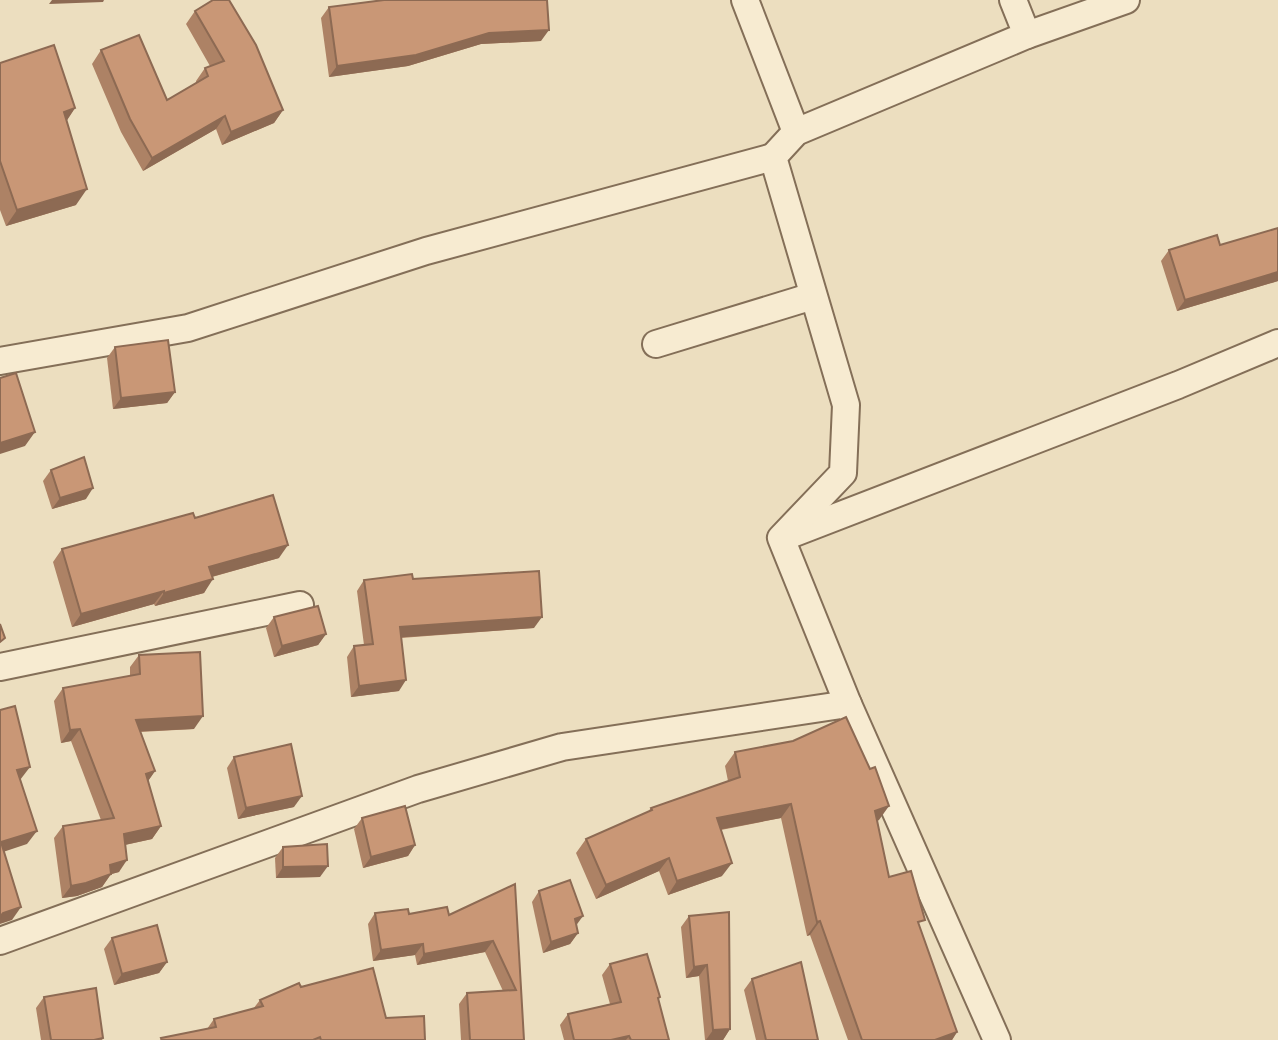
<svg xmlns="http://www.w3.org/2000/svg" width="1278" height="1040" font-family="'Zilla Slab',serif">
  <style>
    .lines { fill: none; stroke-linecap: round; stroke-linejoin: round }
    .minor-casing { stroke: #846f58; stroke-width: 30 }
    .minor { stroke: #f7ebd1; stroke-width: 26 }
    .wall { fill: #ad8265 }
    .shaded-wall { fill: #8d6a53 }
    .building { fill: #c99776; stroke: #8d6a53; stroke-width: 2 }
  </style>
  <rect width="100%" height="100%" fill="#ecdebf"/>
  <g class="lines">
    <g class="minor-casing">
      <g id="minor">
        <polyline points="745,0 796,132"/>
        <polyline points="1027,35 1126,0"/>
        <polyline points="656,344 813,296"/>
        <polyline points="0,361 188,328 426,251 773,157"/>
        <polyline points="789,535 1178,385 1278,343"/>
        <polyline points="0,667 300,605"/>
        <polyline points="0,941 418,789 562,747 848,704"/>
        <polyline points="997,1040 848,704 781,538 843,473 846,405 773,157 796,132 1027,35 1013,0"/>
      </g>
    </g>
    <use href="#minor" class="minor"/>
  </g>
  <g class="wall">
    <polygon points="329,7 541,41 481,44 408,66 329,77 321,18"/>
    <polygon points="195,11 283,110 274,123 222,145 216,129 143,171 121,132 92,64 101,50 167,100 196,83 196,81 205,68 210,66 186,24"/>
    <polygon points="0,63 75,108 66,121 76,205 6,226 0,210"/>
    <polygon points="1278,228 1278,281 1177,311 1161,261 1169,250 1220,245"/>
    <polygon points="115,347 175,392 167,403 113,409 107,358"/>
    <polygon points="51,470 86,499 52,509 43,481"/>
    <polygon points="195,518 279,558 212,577 204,593 155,606 154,604 72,627 53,562 62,549"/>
    <polygon points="413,579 534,628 401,638 399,691 351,697 347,657 354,646 364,645 357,591 364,580"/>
    <polygon points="274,617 326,634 318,645 274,657 266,628"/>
    <polygon points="139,655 194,729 140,732 155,771 148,781 161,826 152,839 125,845 119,872 111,874 102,887 77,896 62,898 54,838 63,826 101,820 71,741 61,743 54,701 63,688 130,676 130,667"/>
    <polygon points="735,752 879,820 877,821 889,877 920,927 957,1032 952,1040 848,1040 810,935 807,936 781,818 721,830 722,876 668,895 659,871 596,899 576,853 586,839 648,812 651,808 728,781 725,766"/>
    <polygon points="234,757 294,807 238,819 227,768"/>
    <polygon points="362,818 415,845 408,856 363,868 354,829"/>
    <polygon points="283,847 320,877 276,878 275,858"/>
    <polygon points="515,884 524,1040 461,1040 459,1004 467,993 503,991 485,952 417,965 415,955 373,961 368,924 375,913 449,915"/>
    <polygon points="539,891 576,926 578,933 570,944 543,953 532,902"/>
    <polygon points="689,916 730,1029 723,1040 705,1040 699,976 686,978 681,927"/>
    <polygon points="112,938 167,962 159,973 114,985 104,949"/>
    <polygon points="610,964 658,1000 669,1040 564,1040 560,1025 568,1014 610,1004 602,975"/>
    <polygon points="752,979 818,1040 756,1040 744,990"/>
    <polygon points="301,987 386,1018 425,1040 160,1040 161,1038 207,1029 214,1019 253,1009 260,1000"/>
    <polygon points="44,997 103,1038 102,1040 41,1040 36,1008"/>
  </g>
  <g class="shaded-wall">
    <polygon points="52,0 104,0 103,2 49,4"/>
    <polygon points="549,30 541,41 481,44 408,66 329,77 337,66 489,33"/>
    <polygon points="75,108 64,125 64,112"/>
    <polygon points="283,110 274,123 222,145 231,132"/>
    <polygon points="225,116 216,129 143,171 152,158"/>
    <polygon points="87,189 76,205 6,226 17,210"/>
    <polygon points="1278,272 1278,281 1177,311 1185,300"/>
    <polygon points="175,392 167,403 113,409 121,398"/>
    <polygon points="35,432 25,446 0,454 0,443"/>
    <polygon points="93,488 86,499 52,509 60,498"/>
    <polygon points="288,545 279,558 200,580 209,567"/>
    <polygon points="213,579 204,593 155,606 164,593"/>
    <polygon points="164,591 154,604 72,627 81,614"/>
    <polygon points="542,617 534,628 392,638 400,627"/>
    <polygon points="326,634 318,645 274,657 282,646"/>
    <polygon points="406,680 399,691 351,697 359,686"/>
    <polygon points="203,716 194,729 127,732 136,720"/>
    <polygon points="80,729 71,741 61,743 70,730"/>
    <polygon points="30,767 20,780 17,770"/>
    <polygon points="155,771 146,784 146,774"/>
    <polygon points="302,796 294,807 238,819 246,808"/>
    <polygon points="791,804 781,818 707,832 717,818"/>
    <polygon points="889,806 879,820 865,825 875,811"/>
    <polygon points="161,826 152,839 115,847 124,834"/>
    <polygon points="37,831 27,844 0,853 1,842"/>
    <polygon points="415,845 408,856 363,868 371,857"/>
    <polygon points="669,858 659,871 596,899 606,885"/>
    <polygon points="127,860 119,872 101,877 110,865"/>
    <polygon points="732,863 722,876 668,895 677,881"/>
    <polygon points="328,866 320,877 276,878 283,867"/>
    <polygon points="111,874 102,887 77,896 62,898 71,886"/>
    <polygon points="21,907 12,920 0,924 0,917 3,913"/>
    <polygon points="583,916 575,927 575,919"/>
    <polygon points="820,921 810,935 807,936 817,922"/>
    <polygon points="578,933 570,944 543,953 551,942"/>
    <polygon points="493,941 485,952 417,965 424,954"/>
    <polygon points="423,944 415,955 373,961 381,950"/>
    <polygon points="167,962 159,973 114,985 122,974"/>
    <polygon points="707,965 699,976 686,978 694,967"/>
    <polygon points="730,1029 723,1040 706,1040 713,1030"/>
    <polygon points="957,1032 952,1040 935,1040"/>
    <polygon points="629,1036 626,1040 611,1040"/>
  </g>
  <g class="building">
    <polygon points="213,0 229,0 256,45 283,110 231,132 225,116 152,158 130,119 101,50 139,35 167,100 208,76 205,68 224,61 195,11"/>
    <polygon points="384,0 547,0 549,30 489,33 416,55 337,66 329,7"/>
    <polygon points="54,45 75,108 64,112 87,189 17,210 0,161 0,63"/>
    <polygon points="1278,228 1278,272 1185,300 1169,250 1217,235 1220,245"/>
    <polygon points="168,340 175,392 121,398 115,347"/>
    <polygon points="16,373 35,432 0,443 0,378"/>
    <polygon points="84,457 93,488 60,498 51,470"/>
    <polygon points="273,495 288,545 209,567 213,579 164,593 164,591 81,614 62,549 193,513 195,518"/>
    <polygon points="539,571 542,617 400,627 406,680 359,686 354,646 373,644 364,580 412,574 413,579"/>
    <polygon points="318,606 326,634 282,646 274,617"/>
    <polygon points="0,624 5,638 0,642"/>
    <polygon points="200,652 203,716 136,720 155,771 146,774 161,826 124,834 127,860 110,865 111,874 86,883 71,886 63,826 114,818 80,729 70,730 63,688 140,674 139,655"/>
    <polygon points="15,706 30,767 17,770 37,831 1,842 21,907 3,913 0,917 0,710"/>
    <polygon points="846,717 870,769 875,767 889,806 875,811 889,877 911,871 925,920 918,922 957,1032 935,1040 862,1040 820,921 817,922 791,804 717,818 732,863 677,881 669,858 606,885 586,839 652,810 651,808 740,777 735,752 793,741"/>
    <polygon points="291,744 302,796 246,808 234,757"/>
    <polygon points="405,806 415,845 371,857 362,818"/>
    <polygon points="327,844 328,866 283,867 283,847"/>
    <polygon points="570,880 583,916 575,919 578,933 551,942 539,891"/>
    <polygon points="515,884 524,1040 470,1040 467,993 516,990 493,941 424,954 423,944 381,950 375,913 408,909 409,914 447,907 449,915"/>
    <polygon points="729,912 730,1029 713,1030 707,965 694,967 689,916"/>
    <polygon points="157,925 167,962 122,974 112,938"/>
    <polygon points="647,954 660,997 658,998 669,1040 631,1040 629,1036 611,1040 574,1040 568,1014 621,1002 610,964"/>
    <polygon points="801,962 818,1040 766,1040 752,979"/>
    <polygon points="373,968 386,1018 424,1016 425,1040 321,1040 320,1037 313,1040 162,1040 161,1038 216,1027 214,1019 263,1006 260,1000 299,983 301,987"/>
    <polygon points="96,988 103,1038 94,1040 51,1040 44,997"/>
  </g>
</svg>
